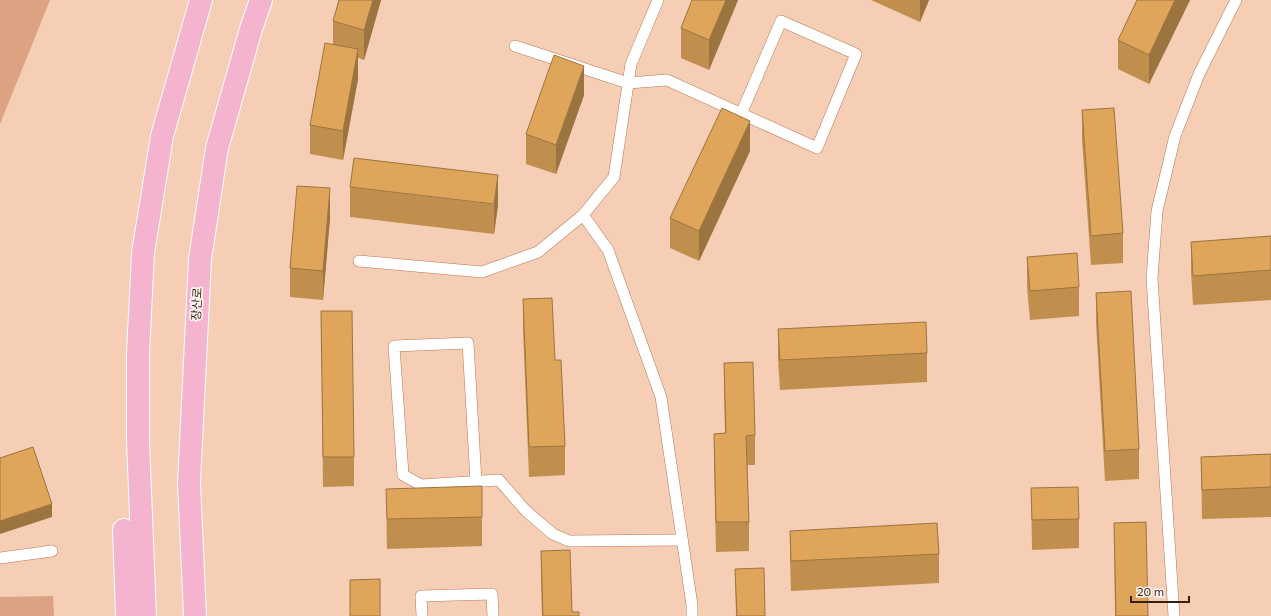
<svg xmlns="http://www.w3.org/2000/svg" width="1271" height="616" font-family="Commissioner,'Noto Sans KR',sans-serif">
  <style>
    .green { fill: #dba381 }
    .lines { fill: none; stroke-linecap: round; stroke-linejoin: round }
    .service-casing { stroke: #b77953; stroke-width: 12 }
    .trunk-casing { stroke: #fff; stroke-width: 24 }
    .service { stroke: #fff; stroke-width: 11 }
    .trunk { stroke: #f4b4d0; stroke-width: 22 }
    .wall { fill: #c08f4e }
    .shaded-wall { fill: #9c7440 }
    .building { fill: #dfa65b; stroke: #9c7440 }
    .labels { text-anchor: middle; stroke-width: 3.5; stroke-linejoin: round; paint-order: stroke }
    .street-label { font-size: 12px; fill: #371e0e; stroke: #fef6f2 }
  </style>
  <rect width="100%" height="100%" fill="#f6cdb5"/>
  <g class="green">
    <polygon points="0,0 50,0 0,124"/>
    <polygon points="53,596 54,616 0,616 0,597"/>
  </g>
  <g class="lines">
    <g class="service-casing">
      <g id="service">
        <polyline points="515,46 628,83 667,80 817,148 856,54 781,21 741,114"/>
        <polyline points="583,215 608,250 661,397 692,605 692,616"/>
        <polyline points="359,261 482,272 538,252 583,215 614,177 631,64 658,0"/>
        <polyline points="476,482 468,343 394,346 403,475 421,485 499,480 526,511 553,534 569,541 682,540"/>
        <polyline points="0,558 52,551"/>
        <polyline points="422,616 421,596 492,594 493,616"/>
        <polyline points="1174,616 1152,278 1157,211 1175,136 1199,74 1236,0"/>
      </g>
    </g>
    <g class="trunk-casing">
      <g id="trunk">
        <polyline points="124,530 127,616"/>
        <polyline points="145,616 138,441 138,353 143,253 162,136 201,0"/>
        <polyline points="195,616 189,483 200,259 217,148 251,29 261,0"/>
      </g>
    </g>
    <use href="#service" class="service"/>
    <use href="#trunk" class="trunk"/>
  </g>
  <g class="wall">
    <polygon points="339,0 381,0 364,60 358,58 358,79 343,160 310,154 310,125 333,45 333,21"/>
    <polygon points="692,0 738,0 709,70 681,58 681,28"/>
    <polygon points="871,0 929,0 920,22"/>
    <polygon points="1137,0 1190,0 1149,84 1118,69 1118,40"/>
    <polygon points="584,95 556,174 526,164 526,134"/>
    <polygon points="1082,110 1123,233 1123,263 1091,265 1082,140"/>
    <polygon points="750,151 699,261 670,248 670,218"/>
    <polygon points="350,187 498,205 494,234 350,217"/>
    <polygon points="330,218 323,300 290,297 290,268"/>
    <polygon points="1271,236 1271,300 1193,305 1191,272 1191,242"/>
    <polygon points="1027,257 1079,287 1079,316 1030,320 1027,287"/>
    <polygon points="1096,293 1139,449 1139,479 1105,481 1096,323"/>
    <polygon points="523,299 555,360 565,446 565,475 529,477 523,329"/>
    <polygon points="321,311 354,457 354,486 323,487"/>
    <polygon points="778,329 927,353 927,382 780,390 778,359"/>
    <polygon points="724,363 755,435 755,465 747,465 749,522 749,551 716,552 714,463 714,434 725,433 724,392"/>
    <polygon points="1271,454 1271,517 1202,519 1201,457"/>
    <polygon points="1031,488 1079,519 1079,548 1032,550"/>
    <polygon points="386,489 482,517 482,546 387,549"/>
    <polygon points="1114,523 1148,616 1115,616"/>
    <polygon points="790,531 939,554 939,583 791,591 790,560"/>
    <polygon points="541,551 572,612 579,616 542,616 541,581"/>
    <polygon points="735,569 765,616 736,616"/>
  </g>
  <g class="shaded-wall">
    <polygon points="373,0 381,0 364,60 364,30"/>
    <polygon points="726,0 738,0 709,70 709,40"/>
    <polygon points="920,0 929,0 920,22"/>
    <polygon points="1175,0 1190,0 1149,84 1149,55"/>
    <polygon points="358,49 358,79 343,160 343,131"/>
    <polygon points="584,66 584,95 556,174 556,145"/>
    <polygon points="750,121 750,151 699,261 699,231"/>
    <polygon points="498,175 498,205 494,234 494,204"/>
    <polygon points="330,188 330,218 323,300 323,271"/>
    <polygon points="52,504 52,517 0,534 0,521"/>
  </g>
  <g class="building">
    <polygon points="339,0 373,0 364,30 333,21"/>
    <polygon points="692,0 726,0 709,40 681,28"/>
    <polygon points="1137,0 1175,0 1149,55 1118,40"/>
    <polygon points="325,43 358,49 343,131 310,125"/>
    <polygon points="554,55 584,66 556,145 526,134"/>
    <polygon points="722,108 750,121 699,231 670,218"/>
    <polygon points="1114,108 1123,233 1091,236 1082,110"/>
    <polygon points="354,158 498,175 494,204 350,187"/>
    <polygon points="297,186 330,188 323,271 290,268"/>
    <polygon points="1271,236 1271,270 1193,276 1191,242"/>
    <polygon points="1077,253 1079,287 1030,291 1027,257"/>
    <polygon points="1131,291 1139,449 1105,451 1096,293"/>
    <polygon points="552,298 555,360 561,360 565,446 529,447 523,299"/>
    <polygon points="321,311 352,311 354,457 323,457"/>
    <polygon points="926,322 927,353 780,360 778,329"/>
    <polygon points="753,362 755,435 746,436 749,522 716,522 714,434 726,433 724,363"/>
    <polygon points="33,447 52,504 0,521 0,458"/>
    <polygon points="1271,454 1271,487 1202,490 1201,457"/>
    <polygon points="482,486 482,517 387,519 386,489"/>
    <polygon points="1078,487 1079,519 1032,520 1031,488"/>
    <polygon points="1146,522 1148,616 1116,616 1114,523"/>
    <polygon points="937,523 939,554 791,561 790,531"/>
    <polygon points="570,550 572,612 579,612 579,616 543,616 541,551"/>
    <polygon points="764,568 765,616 737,616 735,569"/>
    <polygon points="380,579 380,616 350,616 350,580"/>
  </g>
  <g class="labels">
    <g class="street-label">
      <text transform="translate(197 304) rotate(-87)" y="4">장산로</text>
    </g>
  </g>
  <path d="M1131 596v6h58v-6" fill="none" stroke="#371e0e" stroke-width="2"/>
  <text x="1137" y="596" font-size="12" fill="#371e0e" stroke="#fef6f2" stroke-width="3" paint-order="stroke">20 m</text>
</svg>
